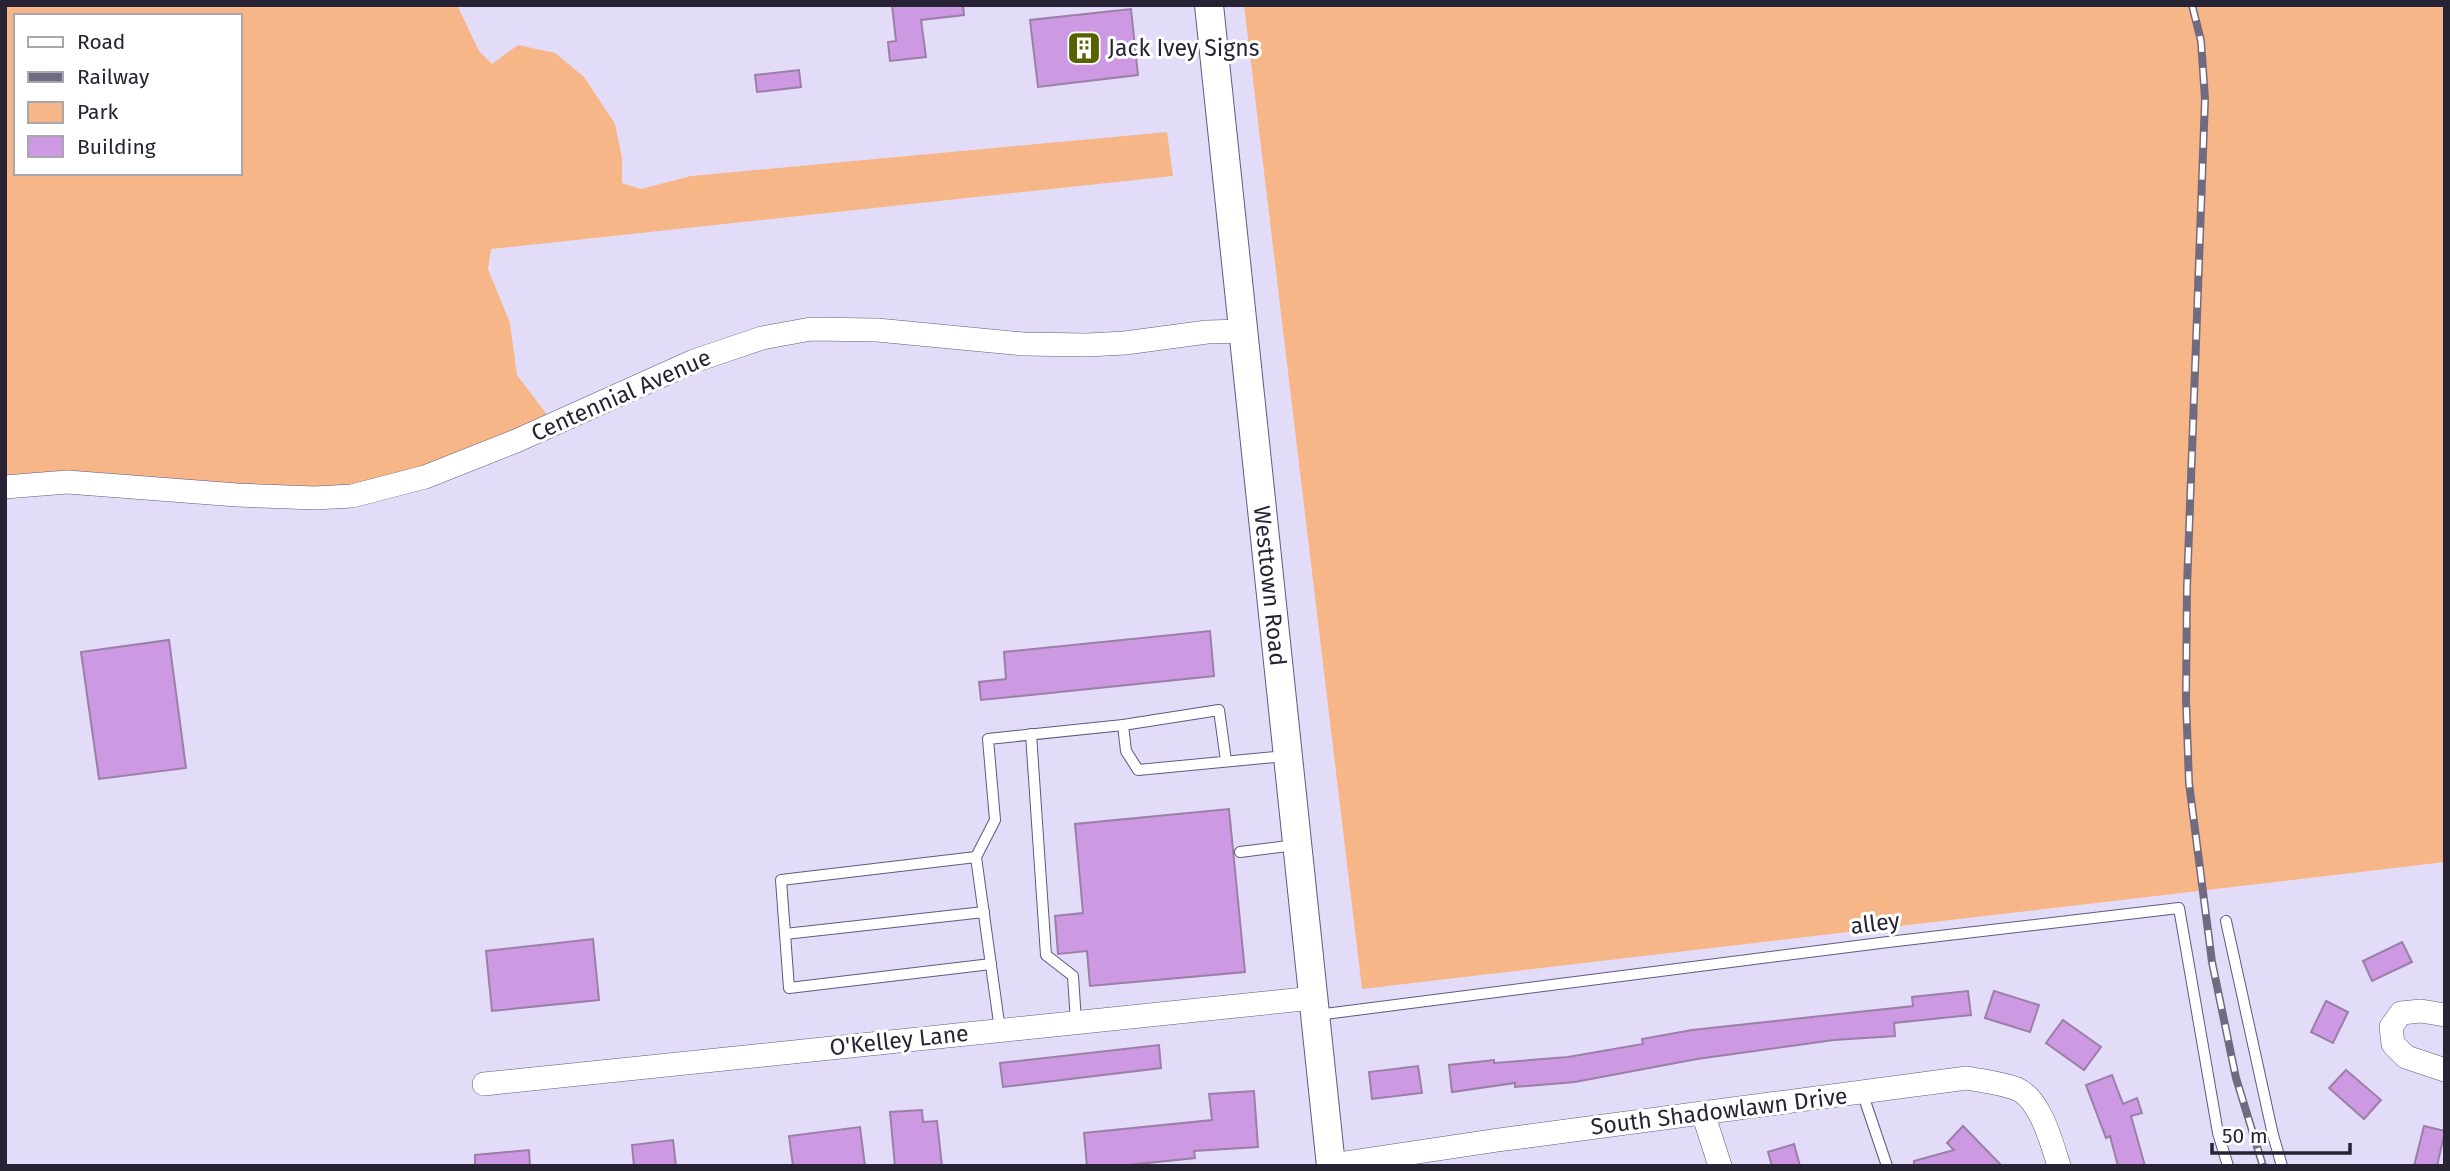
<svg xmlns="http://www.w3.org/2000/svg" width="2450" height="1171" font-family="'Fira Sans',sans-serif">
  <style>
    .green { fill: #f7b688; fill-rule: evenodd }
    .building { fill: #ce99e3; stroke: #9b7fa6; stroke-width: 2 }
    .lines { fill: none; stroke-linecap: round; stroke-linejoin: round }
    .service-casing { stroke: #625780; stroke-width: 12 }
    .minor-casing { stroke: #625780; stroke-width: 24 }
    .tertiary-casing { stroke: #625780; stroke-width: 30 }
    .service { stroke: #fff; stroke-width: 10 }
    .minor { stroke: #fff; stroke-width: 23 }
    .tertiary { stroke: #fff; stroke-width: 28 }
    .rail-casing { stroke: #706b81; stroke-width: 8 }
    .rail { stroke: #fff; stroke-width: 5; stroke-dasharray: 16; stroke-linecap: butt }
    .labels { text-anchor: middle; stroke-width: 6; stroke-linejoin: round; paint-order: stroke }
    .poi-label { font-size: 23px; fill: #272234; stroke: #fff; text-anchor: start }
    .street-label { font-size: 23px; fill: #272234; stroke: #fff }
  </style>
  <rect width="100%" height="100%" fill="#e3dcf9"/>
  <g class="green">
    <path d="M5,5H457L479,51L492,64L518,45L555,53L584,77L615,124L622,158V183L641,189L691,176L1167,132L1173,176L491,249L488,269L510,323L517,375L554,424L389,488L5,487ZM16,16H240V173H16Z"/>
    <polygon points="1244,5 2445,5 2445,862 1362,989"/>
  </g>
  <g class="building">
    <polygon points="892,5 963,5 964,15 921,20 926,57 890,61 888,42 896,41"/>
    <polygon points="1131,9 1138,75 1038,87 1030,20"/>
    <polygon points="799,70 801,87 757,92 755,75"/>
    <polygon points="1210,631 1214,676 981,700 979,682 1006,679 1004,652"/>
    <polygon points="169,640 186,768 99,779 81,652"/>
    <polygon points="1229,809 1245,972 1090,986 1087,951 1058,954 1055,916 1083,913 1075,824"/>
    <polygon points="593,939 599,1000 492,1011 486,951"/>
    <polygon points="2402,942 2412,962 2372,981 2363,961"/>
    <polygon points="1968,991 1971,1015 1894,1023 1895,1036 1834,1040 1697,1059 1575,1082 1515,1087 1515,1083 1452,1092 1449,1065 1494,1060 1494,1063 1568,1057 1643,1044 1642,1039 1692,1030 1913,1006 1912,997"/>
    <polygon points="1994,991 2039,1005 2030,1032 1985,1018"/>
    <polygon points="2326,1001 2348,1012 2333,1043 2311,1032"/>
    <polygon points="2063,1020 2101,1047 2084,1070 2046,1043"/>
    <polygon points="1159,1045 1161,1068 1003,1087 1000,1063"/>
    <polygon points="1418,1066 1422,1093 1372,1099 1369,1072"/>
    <polygon points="2346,1070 2381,1100 2364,1119 2329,1088"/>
    <polygon points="2112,1075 2123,1104 2137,1098 2142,1113 2131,1116 2145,1166 2118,1166 2110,1136 2106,1138 2086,1085"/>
    <polygon points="1254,1091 1258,1147 1194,1151 1195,1158 1119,1166 1087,1166 1084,1133 1212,1120 1209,1094"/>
    <polygon points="922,1110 923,1122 937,1121 942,1166 895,1166 890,1112"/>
    <polygon points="1963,1126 2002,1166 1914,1166 1914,1161 1954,1150 1947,1143"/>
    <polygon points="2424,1126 2445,1131 2437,1166 2414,1166"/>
    <polygon points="860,1127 865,1166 793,1166 789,1136"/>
    <polygon points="673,1140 676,1166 634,1166 632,1145"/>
    <polygon points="1794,1144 1800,1166 1772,1166 1768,1152"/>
    <polygon points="529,1150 530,1166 475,1166 475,1155"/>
  </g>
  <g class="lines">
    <g class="service-casing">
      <g id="service">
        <polyline points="1031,734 1046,955 1073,976 1076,1022"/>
        <polyline points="1226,761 1219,710 1123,725 1126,751 1138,770 1285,756"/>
        <polyline points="1240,852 1295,845"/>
        <polyline points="976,857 781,880 789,988 991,964"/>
        <polyline points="2226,921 2273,1135 2282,1166"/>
        <polyline points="785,934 984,912"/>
        <polyline points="1317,1015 1888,942 2179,908 2218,1133 2228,1166"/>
        <polyline points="1000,1030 976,857 995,820 988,739 1123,725"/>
        <polyline points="1862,1092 1887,1166"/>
      </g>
    </g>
    <g class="minor-casing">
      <g id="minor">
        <polyline points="5,487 67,482 237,495 315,498 352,496 425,477 516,441 694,361 762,338 811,329 877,330 1023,344 1087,345 1125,343 1207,332 1243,331"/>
        <polyline points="2445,1015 2421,1011 2401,1013 2391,1027 2393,1044 2406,1057 2445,1070"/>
        <polyline points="484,1084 1314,998"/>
        <polyline points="1703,1113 1720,1166"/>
        <path d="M1331,1165L1498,1140L1967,1078C1983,1081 2002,1083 2017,1089C2040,1099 2052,1143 2059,1166"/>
      </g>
    </g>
    <g class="tertiary-casing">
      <g id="tertiary">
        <path id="s1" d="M1209,5L1331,1166"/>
      </g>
    </g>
    <use href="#service" class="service"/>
    <use href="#minor" class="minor"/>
    <use href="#tertiary" class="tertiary"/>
    <g class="rail-casing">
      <polyline id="rail" points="2192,5 2201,41 2205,99 2187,587 2186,698 2189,783 2212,962 2236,1078 2263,1166"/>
    </g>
    <use href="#rail" class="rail"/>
  </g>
  <defs>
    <g id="building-square" transform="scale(1.75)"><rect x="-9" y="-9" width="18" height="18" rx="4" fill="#596200" stroke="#fff"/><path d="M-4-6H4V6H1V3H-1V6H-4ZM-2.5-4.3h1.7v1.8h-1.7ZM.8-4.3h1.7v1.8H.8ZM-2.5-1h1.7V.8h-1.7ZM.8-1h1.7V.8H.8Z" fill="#fff"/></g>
  </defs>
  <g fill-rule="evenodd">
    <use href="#building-square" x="1084" y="48"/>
  </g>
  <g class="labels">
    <g class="poi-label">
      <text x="1108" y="56">Jack Ivey Signs</text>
    </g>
    <g class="street-label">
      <text transform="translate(621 395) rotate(-24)" y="8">Centennial Avenue</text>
      <text dy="8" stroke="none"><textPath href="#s1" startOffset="584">Westtown Road</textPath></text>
      <text transform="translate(1875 923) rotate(-7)" y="8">alley</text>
      <text transform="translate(899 1040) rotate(-6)" y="8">O'Kelley Lane</text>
      <text transform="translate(1719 1111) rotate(-7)" y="8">South Shadowlawn Drive</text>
    </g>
  </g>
  <rect width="2450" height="1171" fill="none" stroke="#272234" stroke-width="14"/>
  <rect x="14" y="14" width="228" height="161" fill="#ffffff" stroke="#a9a7ae" stroke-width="2"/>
  <rect x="28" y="37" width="35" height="10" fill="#ffffff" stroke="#a9a7ae" stroke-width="2"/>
  <text x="77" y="49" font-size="21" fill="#272234">Road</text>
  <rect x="28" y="72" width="35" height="10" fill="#706b81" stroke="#a9a7ae" stroke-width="2"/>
  <text x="77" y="84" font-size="21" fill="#272234">Railway</text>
  <rect x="28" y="102" width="35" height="21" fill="#f7b688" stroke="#a9a7ae" stroke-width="2"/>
  <text x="77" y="119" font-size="21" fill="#272234">Park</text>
  <rect x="28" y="136" width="35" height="21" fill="#ce99e3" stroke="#a9a7ae" stroke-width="2"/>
  <text x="77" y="154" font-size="21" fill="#272234">Building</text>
  <path d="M2212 1143v10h138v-10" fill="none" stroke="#272234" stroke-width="3.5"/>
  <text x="2222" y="1143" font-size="21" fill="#272234" stroke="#ffffff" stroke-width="5" paint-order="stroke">50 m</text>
</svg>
